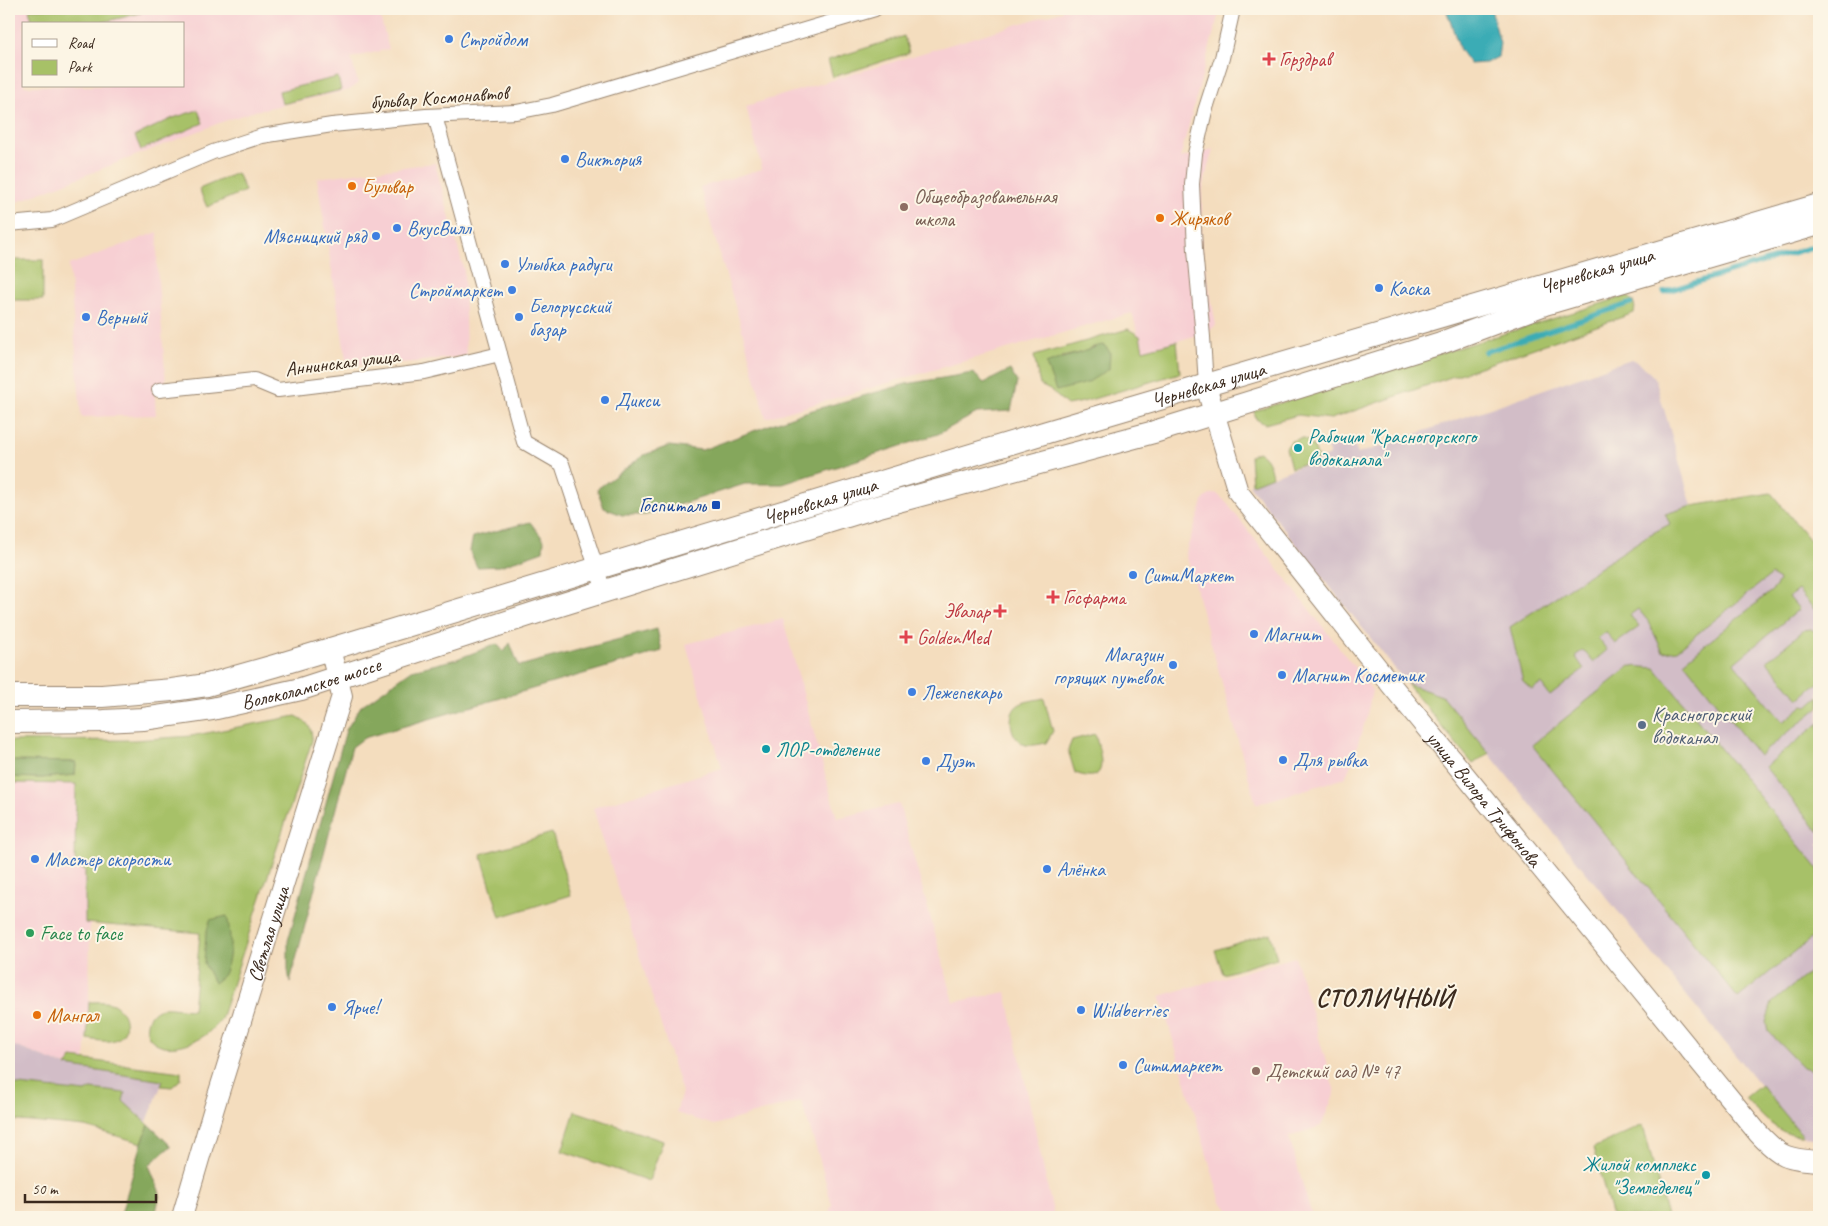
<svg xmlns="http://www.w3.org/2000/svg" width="1828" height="1226" font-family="Caveat,sans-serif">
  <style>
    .built { fill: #f7cfd3; fill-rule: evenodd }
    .industrial { fill: #d2bdc7 }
    .green { fill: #a7c167; stroke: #717642; fill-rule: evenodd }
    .forest { fill: #85a75c; stroke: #60683d }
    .water { fill: #3aacb5; stroke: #3a6b6a }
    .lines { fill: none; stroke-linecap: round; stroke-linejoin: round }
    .stream { stroke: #3aacb5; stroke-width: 5 }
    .street-casing { stroke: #98846e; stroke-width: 16 }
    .secondary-casing { stroke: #98846e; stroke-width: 22 }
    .primary-casing { stroke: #98846e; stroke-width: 24 }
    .street { stroke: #fff; stroke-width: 14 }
    .secondary { stroke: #fff; stroke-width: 20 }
    .primary { stroke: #fff; stroke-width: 22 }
    .shop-dot { fill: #3f7fe0; stroke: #fcf5e5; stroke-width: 2 }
    .health-dot { fill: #e0444e; stroke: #fcf5e5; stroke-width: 2 }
    .food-dot { fill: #e8710a; stroke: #fcf5e5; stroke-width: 2 }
    .education-dot { fill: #8d6e63; stroke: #fcf5e5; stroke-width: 2 }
    .culture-dot { fill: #0f9aa8; stroke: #fcf5e5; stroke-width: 2 }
    .transit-dot { fill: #1a4fb4; stroke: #fcf5e5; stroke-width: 2 }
    .service-dot { fill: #5c6f8a; stroke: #fcf5e5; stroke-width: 2 }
    .leisure-dot { fill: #2e9e5b; stroke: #fcf5e5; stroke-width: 2 }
    .labels { text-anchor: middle; stroke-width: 4; stroke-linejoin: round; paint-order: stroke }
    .shop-label { font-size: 20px; fill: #366cbe; stroke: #fcf5e5; text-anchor: start }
    .health-label { font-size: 20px; fill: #be3a42; stroke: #fcf5e5; text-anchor: start }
    .street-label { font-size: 20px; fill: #3b2a1e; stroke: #fcf5e5 }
    .food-label { font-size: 20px; fill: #c56008; stroke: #fcf5e5; text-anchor: start }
    .education-label { font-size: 20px; fill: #785e54; stroke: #fcf5e5; text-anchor: start }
    .culture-label { font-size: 20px; fill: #0d838f; stroke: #fcf5e5; text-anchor: start }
    .transit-label { font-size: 20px; fill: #164399; stroke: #fcf5e5; text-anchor: end }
    .service-label { font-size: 20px; fill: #4e5e75; stroke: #fcf5e5; text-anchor: start }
    .leisure-label { font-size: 20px; fill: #27864d; stroke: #fcf5e5; text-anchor: start }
    .district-label { font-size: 25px; font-weight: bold; letter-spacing: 1px; fill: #3b2a1e; stroke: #fcf5e5 }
  </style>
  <rect width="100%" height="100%" fill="#fcf5e5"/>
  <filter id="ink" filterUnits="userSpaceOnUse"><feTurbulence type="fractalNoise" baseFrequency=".02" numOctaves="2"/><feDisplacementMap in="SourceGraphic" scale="10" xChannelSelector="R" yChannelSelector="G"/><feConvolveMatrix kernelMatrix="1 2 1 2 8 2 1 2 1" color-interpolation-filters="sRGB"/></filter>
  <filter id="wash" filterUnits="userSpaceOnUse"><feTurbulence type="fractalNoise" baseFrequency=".0096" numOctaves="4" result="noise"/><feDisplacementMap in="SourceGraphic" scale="20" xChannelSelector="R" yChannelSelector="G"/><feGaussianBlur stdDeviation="1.12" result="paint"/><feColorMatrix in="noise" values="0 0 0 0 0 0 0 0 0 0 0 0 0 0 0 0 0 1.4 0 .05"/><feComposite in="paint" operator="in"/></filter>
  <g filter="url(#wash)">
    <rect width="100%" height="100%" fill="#f4ddbe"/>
    <g class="built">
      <path d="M9,9H378L389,49L351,58L358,83L350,90L255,111L227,120L9,205ZM24,24H184V86H24Z"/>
      <polygon points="1062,9 1220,9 1180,158 1213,149 1202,192 1201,245 1216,325 1208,332 1143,351 1132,313 766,418 741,326 700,187 762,169 746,106 1062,11"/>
      <polygon points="435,163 464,270 466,356 415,362 347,366 317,178"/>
      <polygon points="158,232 157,267 166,384 154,385 156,415 81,417 69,265"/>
      <polygon points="1216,493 1226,502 1372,690 1367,716 1350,767 1345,778 1256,804 1186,554 1187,548 1204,499 1211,494"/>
      <polygon points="783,619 837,818 899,804 954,1002 1006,992 1054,1217 827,1217 832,1205 818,1154 801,1101 714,1125 676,1113 682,1092 593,808 722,768 686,644"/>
      <polygon points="9,783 76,784 75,866 85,870 85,922 90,923 89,1002 85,1060 72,1058 66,1066 9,1044"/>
      <polygon points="1295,957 1335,1092 1321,1126 1289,1137 1312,1216 1237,1217 1221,1202 1160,996"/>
    </g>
    <g class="industrial">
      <polygon points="1631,359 1639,363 1655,378 1692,506 1771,493 1819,551 1819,1140 1803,1136 1776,1105 1442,696 1407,684 1249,485 1330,455 1327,448 1346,441 1349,448 1355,446 1358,454"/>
      <polygon points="9,1044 66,1066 163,1081 139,1142 85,1127 9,1120"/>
    </g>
    <g class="green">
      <polygon points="29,9 140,9 141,13 95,24 33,24"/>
      <polygon points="904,36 909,53 833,77 828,60"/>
      <polygon points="338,77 341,90 282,104 279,91"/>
      <polygon points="198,110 203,123 141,150 135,136 173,118"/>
      <polygon points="237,173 245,191 207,207 199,189"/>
      <rect x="9" y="260" width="34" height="40"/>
      <path d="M1626,296C1634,299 1636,306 1634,313L1331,419L1298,415L1265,424L1256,419L1254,411Z"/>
      <path d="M1128,329L1140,336L1143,350L1177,341L1180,373L1083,402L1067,405L1050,390L1040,385L1034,356ZM1095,346L1056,391L1062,357L1087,351Z"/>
      <path d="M1302,438C1313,442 1315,449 1318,459L1291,468L1286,448L1291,441Z"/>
      <path d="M1258,452C1268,457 1270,466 1272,476L1252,484L1250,456Z"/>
      <polygon points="1771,493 1819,551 1819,615 1798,590 1789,597 1799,609 1734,663 1783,722 1804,705 1808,706 1819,696 1819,707 1759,756 1684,662 1775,588 1779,580 1771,575 1677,650 1663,652 1648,621 1638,609 1630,615 1639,627 1615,644 1606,632 1598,638 1607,650 1593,662 1583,650 1575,656 1584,669 1550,696 1541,684 1532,690 1523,682 1510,627 1647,536 1670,524 1665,514 1692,506"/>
      <polygon points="1811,629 1819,634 1819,682 1799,699 1767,661 1804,630"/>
      <polygon points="1630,666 1655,668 1819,870 1819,932 1738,998 1532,745"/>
      <polygon points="1407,684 1442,696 1489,753 1473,764"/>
      <path d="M1044,698L1053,731L1046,743C1040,744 1033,746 1026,745C1011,741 1006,716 1017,706C1023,701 1036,700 1044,698Z"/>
      <path d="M296,716C308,722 312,727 312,741L221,1019C217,1024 212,1029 208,1033C195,1043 168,1053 153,1041C141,1032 147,1010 162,1008C172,1007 184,1010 193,1010L200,933L85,923V870L75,866L76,784L9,783V777L41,778L75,775L76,762L9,761V741L135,740L191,736Z"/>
      <polygon points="1819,723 1819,832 1765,767"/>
      <path d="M1095,734C1101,756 1111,786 1075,773L1068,750L1072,740Z"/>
      <polygon points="552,833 571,895 500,917 481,854"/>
      <polygon points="1270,933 1277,958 1223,974 1215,950"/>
      <polygon points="1819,964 1819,986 1810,994 1819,1006 1819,1069 1815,1071 1803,1067 1768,1031 1766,1022 1772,1003"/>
      <path d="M89,1002C96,1002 106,1001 113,1004C125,1010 131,1029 119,1038C110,1044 97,1040 87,1039Z"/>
      <polygon points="72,1058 181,1072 181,1079 172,1087 161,1086 163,1081 66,1066"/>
      <polygon points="9,1084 86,1092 91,1089 125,1093 123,1101 149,1125 142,1143 85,1127 9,1120"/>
      <path d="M1761,1085L1803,1136C1779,1137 1760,1114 1745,1098Z"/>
      <polygon points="575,1111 663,1141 649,1181 562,1151"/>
      <polygon points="1643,1125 1667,1217 1612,1217 1593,1148"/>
    </g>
    <g class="forest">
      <path d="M1104,345L1110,352L1109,369L1087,383L1056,391L1046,364C1059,358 1072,356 1085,351C1093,349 1094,346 1104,345Z"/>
      <polygon points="1010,370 1017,382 1011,411 977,413 938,434 783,484 745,484 646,515 622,515 604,508 597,489 644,455 669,446 702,450 802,413 906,384 973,373 984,383"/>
      <polygon points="530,522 544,540 543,551 500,566 477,567 470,551 473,537"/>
      <polygon points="657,629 662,651 364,738 352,747 290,982 288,970 288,941 346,730 361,706 412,670 457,659 497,644 504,652 510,643 519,666"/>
      <polygon points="9,761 76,762 75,775 41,778 9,777"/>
      <path d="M227,916C231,934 232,954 225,972C224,976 218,980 214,983L204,963L206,934L210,920Z"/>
      <polygon points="149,1125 171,1146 149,1165 160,1193 155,1217 120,1217 142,1143"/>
    </g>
    <polygon class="water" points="1446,9 1491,9 1500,43 1498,57 1486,63 1470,64 1460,50"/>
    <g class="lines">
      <g class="stream">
        <polyline points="1664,292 1819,245"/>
        <polyline points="1485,352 1631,303"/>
      </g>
    </g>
  </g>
  <g filter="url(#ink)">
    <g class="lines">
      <g class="street-casing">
        <g id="street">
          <polyline points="435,116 524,442 562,464 604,591"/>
          <polyline points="9,224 52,220 213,152 262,136 332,125 426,116 516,112 552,105 875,9"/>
          <polyline points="1206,386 1203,337 1195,250 1192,184 1195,154 1205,111 1222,58 1233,9"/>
          <polyline points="159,390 254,380 278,390 424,372 500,354"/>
        </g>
      </g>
      <g class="secondary-casing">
        <g id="secondary">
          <path id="s1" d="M1206,386L1238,492L1392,686L1758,1133C1780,1157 1787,1159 1819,1161"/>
          <path id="s2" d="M182,1217L214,1108L342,696L330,649"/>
        </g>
      </g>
      <g class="primary-casing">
        <g id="primary">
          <path id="s3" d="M9,696H102L172,690L207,685L274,666L1047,432L1819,205"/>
          <path id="s4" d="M9,722L104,721L143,719L212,709L301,689L544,610L876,507L1154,432L1441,343L1545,304L1819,224"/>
        </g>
      </g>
      <use href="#street" class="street"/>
      <use href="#secondary" class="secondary"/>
      <use href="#primary" class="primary"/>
    </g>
  </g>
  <g class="shop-dot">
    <circle cx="449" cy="39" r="5"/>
    <circle cx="565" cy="159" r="5"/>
    <circle cx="397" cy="228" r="5"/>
    <circle cx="376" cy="236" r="5"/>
    <circle cx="505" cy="264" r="5"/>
    <circle cx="1379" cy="288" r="5"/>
    <circle cx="512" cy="290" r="5"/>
    <circle cx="86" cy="317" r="5"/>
    <circle cx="519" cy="317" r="5"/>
    <circle cx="605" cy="400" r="5"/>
    <circle cx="1133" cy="575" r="5"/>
    <circle cx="1254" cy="634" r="5"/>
    <circle cx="1173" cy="665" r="5"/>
    <circle cx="1282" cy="675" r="5"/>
    <circle cx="912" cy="692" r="5"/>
    <circle cx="1283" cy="760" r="5"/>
    <circle cx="926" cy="761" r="5"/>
    <circle cx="35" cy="859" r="5"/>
    <circle cx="1047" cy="869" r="5"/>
    <circle cx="332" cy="1007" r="5"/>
    <circle cx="1081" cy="1010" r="5"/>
    <circle cx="1123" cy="1065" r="5"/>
  </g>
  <g class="health-dot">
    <path d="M1266.5 51.5h5v5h5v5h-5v5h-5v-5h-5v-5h5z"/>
    <path d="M1050.5 589.5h5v5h5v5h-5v5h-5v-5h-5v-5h5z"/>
    <path d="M997.5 603.5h5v5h5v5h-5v5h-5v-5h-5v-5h5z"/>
    <path d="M903.5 629.5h5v5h5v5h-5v5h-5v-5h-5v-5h5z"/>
  </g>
  <g class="food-dot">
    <circle cx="352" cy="186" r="5"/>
    <circle cx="1160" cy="218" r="5"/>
    <circle cx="37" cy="1015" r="5"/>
  </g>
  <g class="education-dot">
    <circle cx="904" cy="207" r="5"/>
    <circle cx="1256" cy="1071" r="5"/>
  </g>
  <g class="culture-dot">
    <circle cx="1298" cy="448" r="5"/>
    <circle cx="766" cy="749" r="5"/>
    <circle cx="1706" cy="1175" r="5"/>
  </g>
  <rect class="transit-dot" x="711" y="500" width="10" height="10" rx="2.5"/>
  <circle class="service-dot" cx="1642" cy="725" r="5"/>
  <circle class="leisure-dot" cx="30" cy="933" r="5"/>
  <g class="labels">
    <g class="shop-label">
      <text x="459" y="46">Стройдом</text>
      <text x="575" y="166">Виктория</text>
      <text x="407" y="235">ВкусВилл</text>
      <text x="366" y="243" text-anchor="end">Мясницкий ряд</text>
      <text x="515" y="271">Улыбка радуги</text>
      <text x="1389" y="295">Каска</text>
      <text x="502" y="297" text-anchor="end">Строймаркет</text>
      <text x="529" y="313">Белорусский<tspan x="529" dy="23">базар</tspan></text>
      <text x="96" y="324">Верный</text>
      <text x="615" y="407">Дикси</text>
      <text x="1143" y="582">СитиМаркет</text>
      <text x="1264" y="641">Магнит</text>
      <text x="1163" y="661" text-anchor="end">Магазин<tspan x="1163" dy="23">горящих путевок</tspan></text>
      <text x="1292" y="682">Магнит Косметик</text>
      <text x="922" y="699">Лежепекарь</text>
      <text x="1293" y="767">Для рывка</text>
      <text x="936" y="768">Дуэт</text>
      <text x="45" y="866">Мастер скорости</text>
      <text x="1057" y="876">Алёнка</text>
      <text x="342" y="1014">Ярче!</text>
      <text x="1091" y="1017">Wildberries</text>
      <text x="1133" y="1072">Ситимаркет</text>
    </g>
    <g class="health-label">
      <text x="1279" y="66">Горздрав</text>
      <text x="1063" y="604">Госфарма</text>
      <text x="990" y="618" text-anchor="end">Эвалар</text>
      <text x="917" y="644">GoldenMed</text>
    </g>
    <g class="street-label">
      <text transform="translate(439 97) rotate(-4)" y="7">бульвар Космонавтов</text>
      <text dy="7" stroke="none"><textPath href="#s3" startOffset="1649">Черневская улица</textPath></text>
      <text transform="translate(342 362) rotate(-7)" y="7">Аннинская улица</text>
      <text dy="7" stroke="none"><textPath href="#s3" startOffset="1244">Черневская улица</textPath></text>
      <text dy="7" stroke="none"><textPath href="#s3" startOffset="839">Черневская улица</textPath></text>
      <text dy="7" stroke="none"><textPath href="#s4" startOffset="306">Волоколамское шоссе</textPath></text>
      <text dy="7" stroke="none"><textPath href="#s1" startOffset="504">улица Вилора Трифонова</textPath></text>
      <text dy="7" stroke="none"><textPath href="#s2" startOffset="296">Светлая улица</textPath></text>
    </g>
    <g class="food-label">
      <text x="362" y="193">Бульвар</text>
      <text x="1170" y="225">Жиряков</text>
      <text x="47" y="1022">Мангал</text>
    </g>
    <g class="education-label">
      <text x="914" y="203">Общеобразовательная<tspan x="914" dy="23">школа</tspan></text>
      <text x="1266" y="1078">Детский сад № 47</text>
    </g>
    <g class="culture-label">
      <text x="1308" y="443">Рабочим "Красногорского<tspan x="1308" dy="23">водоканала"</tspan></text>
      <text x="776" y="756">ЛОР-отделение</text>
      <text x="1696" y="1171" text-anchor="end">Жилой комплекс<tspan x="1696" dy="23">"Земледелец"</tspan></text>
    </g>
    <g class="transit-label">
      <text x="706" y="512">Госпиталь</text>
    </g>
    <g class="service-label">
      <text x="1652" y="721">Красногорский<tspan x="1652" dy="23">водоканал</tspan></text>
    </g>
    <g class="leisure-label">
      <text x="40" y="940">Face to face</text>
    </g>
    <g class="district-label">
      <text x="1385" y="1006">СТОЛИЧНЫЙ</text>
    </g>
  </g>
  <rect width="1828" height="1226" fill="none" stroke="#fcf5e5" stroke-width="30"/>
  <rect x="22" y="22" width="162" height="65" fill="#fcf5e5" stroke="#afa495"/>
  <rect x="32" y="39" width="25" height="8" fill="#ffffff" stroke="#afa495"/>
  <text x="68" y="48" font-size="15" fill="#3b2a1e">Road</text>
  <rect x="32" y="60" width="25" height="15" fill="#a7c167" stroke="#afa495"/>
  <text x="68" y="72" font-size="15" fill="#3b2a1e">Park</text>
  <path d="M25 1194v8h131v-8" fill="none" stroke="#3b2a1e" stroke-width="2.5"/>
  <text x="32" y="1194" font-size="15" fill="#3b2a1e" stroke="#fcf5e5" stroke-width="4" paint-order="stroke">50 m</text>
</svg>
